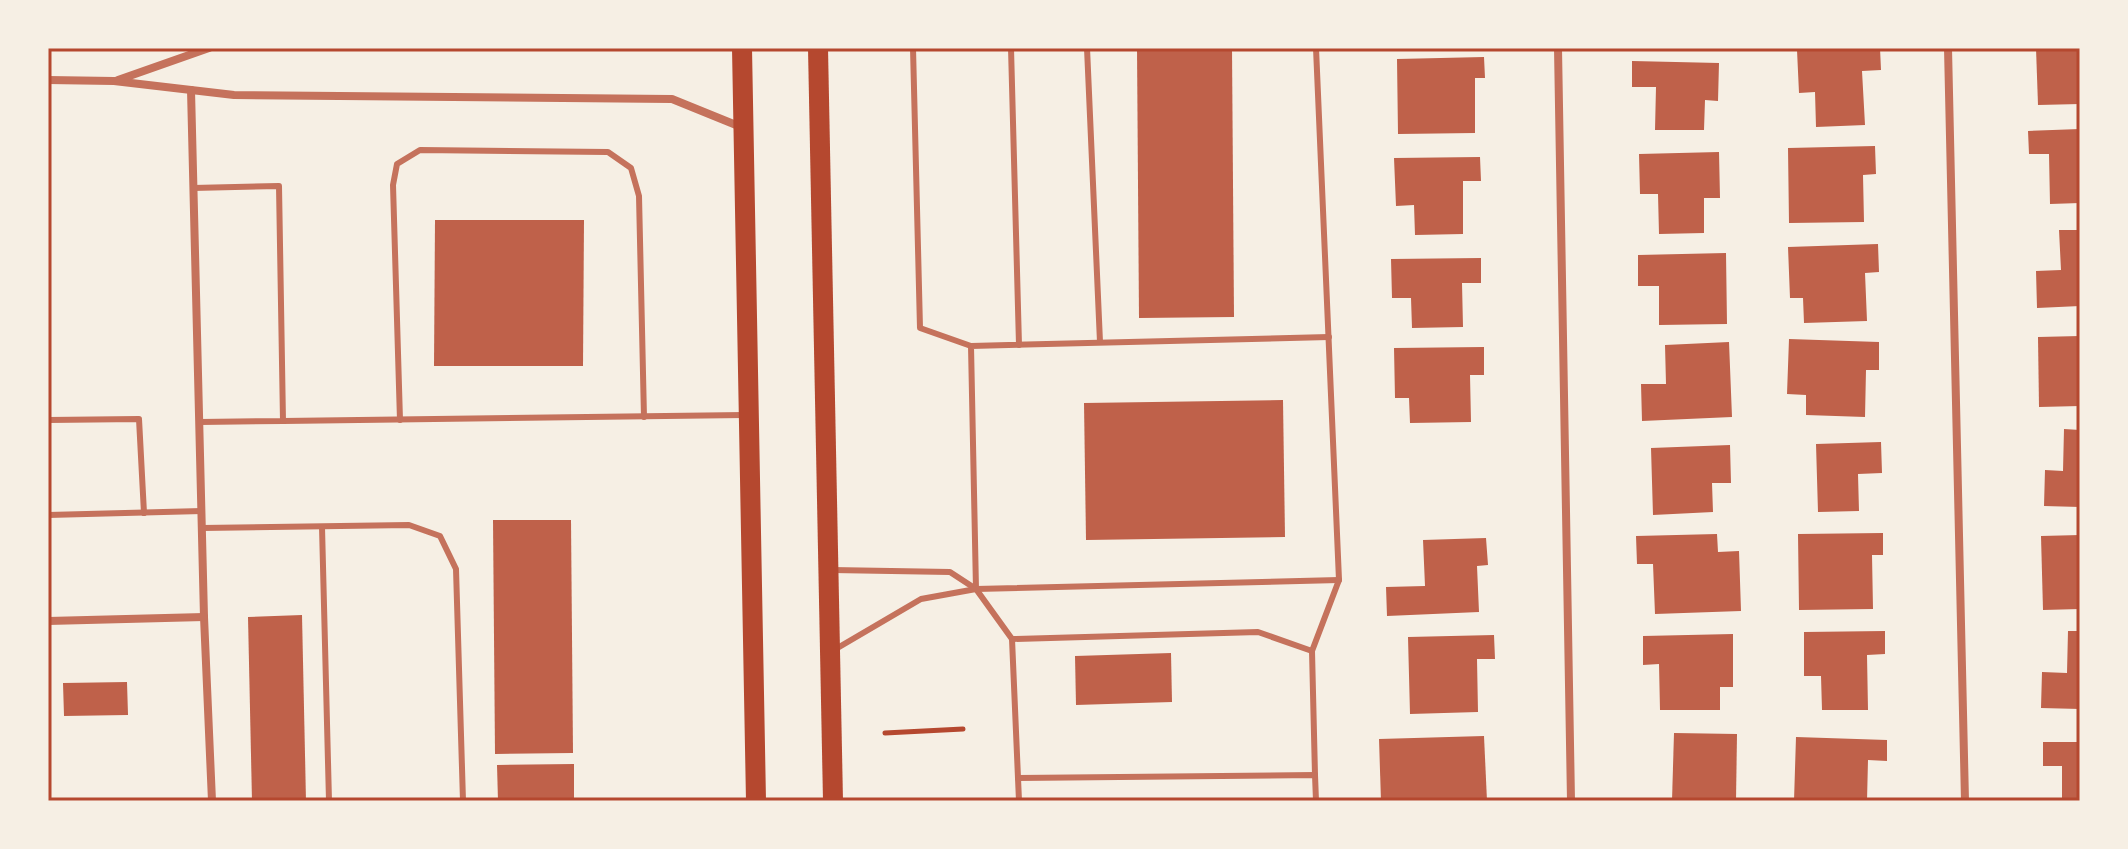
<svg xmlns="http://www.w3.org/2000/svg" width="2128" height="849" font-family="'Sofia Sans Condensed',sans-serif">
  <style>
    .building { fill: #bf614a }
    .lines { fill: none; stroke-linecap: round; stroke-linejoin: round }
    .path { stroke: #b5482f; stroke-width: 5 }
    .service { stroke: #c5725c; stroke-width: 6 }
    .minor { stroke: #c5725c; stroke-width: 8 }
    .primary { stroke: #b5482f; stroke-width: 20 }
    .neatline { fill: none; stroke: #b5482f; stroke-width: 3 }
  </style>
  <rect width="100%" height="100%" fill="#f6efe4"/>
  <g class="building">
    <polygon points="1137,48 1232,48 1234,317 1139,318"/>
    <polygon points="1880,48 1881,70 1862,71 1865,125 1816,127 1815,92 1799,93 1797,50"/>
    <polygon points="2036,48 2080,48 2080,104 2038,105"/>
    <polygon points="1484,57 1485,78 1475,78 1475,133 1398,134 1397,59"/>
    <polygon points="1632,61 1719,63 1718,101 1705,100 1704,130 1655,130 1656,87 1632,87"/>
    <polygon points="2080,129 2080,203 2050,204 2049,154 2029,154 2028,131"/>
    <polygon points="1875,146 1876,174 1863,175 1864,222 1789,223 1788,148"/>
    <polygon points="1719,152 1720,198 1704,198 1704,233 1659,234 1658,194 1640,194 1639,154"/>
    <polygon points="1480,157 1481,181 1463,181 1463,234 1415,235 1414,205 1396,206 1394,158"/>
    <polygon points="435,220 584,220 583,366 434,366"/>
    <polygon points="2059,230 2080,230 2080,306 2037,308 2036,271 2061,270"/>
    <polygon points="1878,244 1879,272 1865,273 1867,321 1804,323 1803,298 1790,298 1788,247"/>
    <polygon points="1726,253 1727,324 1659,325 1659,286 1638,286 1638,255"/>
    <polygon points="1481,258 1481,283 1462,283 1463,327 1412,328 1411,298 1392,298 1391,259"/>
    <polygon points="2080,336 2080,406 2039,407 2038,337"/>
    <polygon points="1789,339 1879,342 1879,370 1866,370 1865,417 1806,415 1806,395 1787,394"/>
    <polygon points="1729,342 1732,417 1642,421 1641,384 1666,384 1665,345"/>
    <polygon points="1484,347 1484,375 1470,375 1471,422 1410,423 1409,398 1395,398 1394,348"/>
    <polygon points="1283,400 1285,537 1086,540 1084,403"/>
    <polygon points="2064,429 2080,430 2080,507 2044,506 2045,470 2063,471"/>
    <polygon points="1881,442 1882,473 1858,474 1859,511 1818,512 1816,444"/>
    <polygon points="1730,445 1731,483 1712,483 1713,512 1653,515 1651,448"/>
    <polygon points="493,520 571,520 573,753 495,754"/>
    <polygon points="1883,533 1883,555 1872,555 1873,609 1799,610 1798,534"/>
    <polygon points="1717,534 1718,552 1739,551 1741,611 1655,614 1653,564 1637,564 1636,536"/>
    <polygon points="2080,535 2080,609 2043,610 2041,536"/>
    <polygon points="1486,538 1488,565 1477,566 1479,612 1387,616 1386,587 1425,586 1423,540"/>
    <polygon points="302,615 306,801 252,801 248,617"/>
    <polygon points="1885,631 1885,654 1867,655 1868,710 1822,710 1821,676 1804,676 1804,632"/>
    <polygon points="2068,631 2080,631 2080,709 2041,708 2042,672 2067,673"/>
    <polygon points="1733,634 1733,687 1720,687 1720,710 1660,710 1659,664 1643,665 1643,636"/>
    <polygon points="1494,635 1495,659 1477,659 1478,712 1410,714 1408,637"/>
    <polygon points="1171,653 1172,702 1076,705 1075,656"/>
    <polygon points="127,682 128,715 64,716 63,683"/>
    <polygon points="1674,733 1737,734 1736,801 1672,801"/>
    <polygon points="1484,736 1487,801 1381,801 1379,739"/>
    <polygon points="1796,737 1887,740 1887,761 1868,760 1867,801 1794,801"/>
    <polygon points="2043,742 2080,742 2080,801 2062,801 2062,766 2043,766"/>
    <polygon points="574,764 574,801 498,801 497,765"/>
  </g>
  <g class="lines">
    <polyline class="path" points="885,733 963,729"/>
    <g class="service">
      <polyline points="913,48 920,328 971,346"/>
      <polyline points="1011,48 1019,345"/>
      <polyline points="1087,48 1100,342"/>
      <polyline points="193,188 279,186 283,421 200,422"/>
      <polyline points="48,420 139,419 144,513"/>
      <polyline points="400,420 393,185 397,164 420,150 608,152 631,168 639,196 644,417"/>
      <polyline points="283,421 744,415"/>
      <polyline points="48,515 202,511"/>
      <polyline points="322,527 329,801"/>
      <polyline points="202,528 409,525 440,536 456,569 463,801"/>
      <polyline points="832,570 950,572 976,589 1012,639 1018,778"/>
      <polyline points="976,589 971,346 1329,337"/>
      <polyline points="1012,639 1258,632 1312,651"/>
      <polyline points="834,650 921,599 976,589 1339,580"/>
      <polyline points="1315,775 1312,651 1339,580 1316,48"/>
      <polyline points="1019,801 1018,778 1315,775 1316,801"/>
    </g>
    <g class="minor">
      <polyline points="1558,48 1571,801"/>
      <polyline points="1948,48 1965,801"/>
      <polyline points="48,80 114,81 234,95 672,99 741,127"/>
      <polyline points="118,80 209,48"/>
      <polyline points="191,90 204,617 212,801"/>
      <polyline points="48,621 204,617"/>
    </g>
    <g class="primary">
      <polyline points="742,48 756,801"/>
      <polyline points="818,48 833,801"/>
    </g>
  </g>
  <rect width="2128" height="849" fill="none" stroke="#f6efe4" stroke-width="100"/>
  <rect x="50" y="50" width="2028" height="749" class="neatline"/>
</svg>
